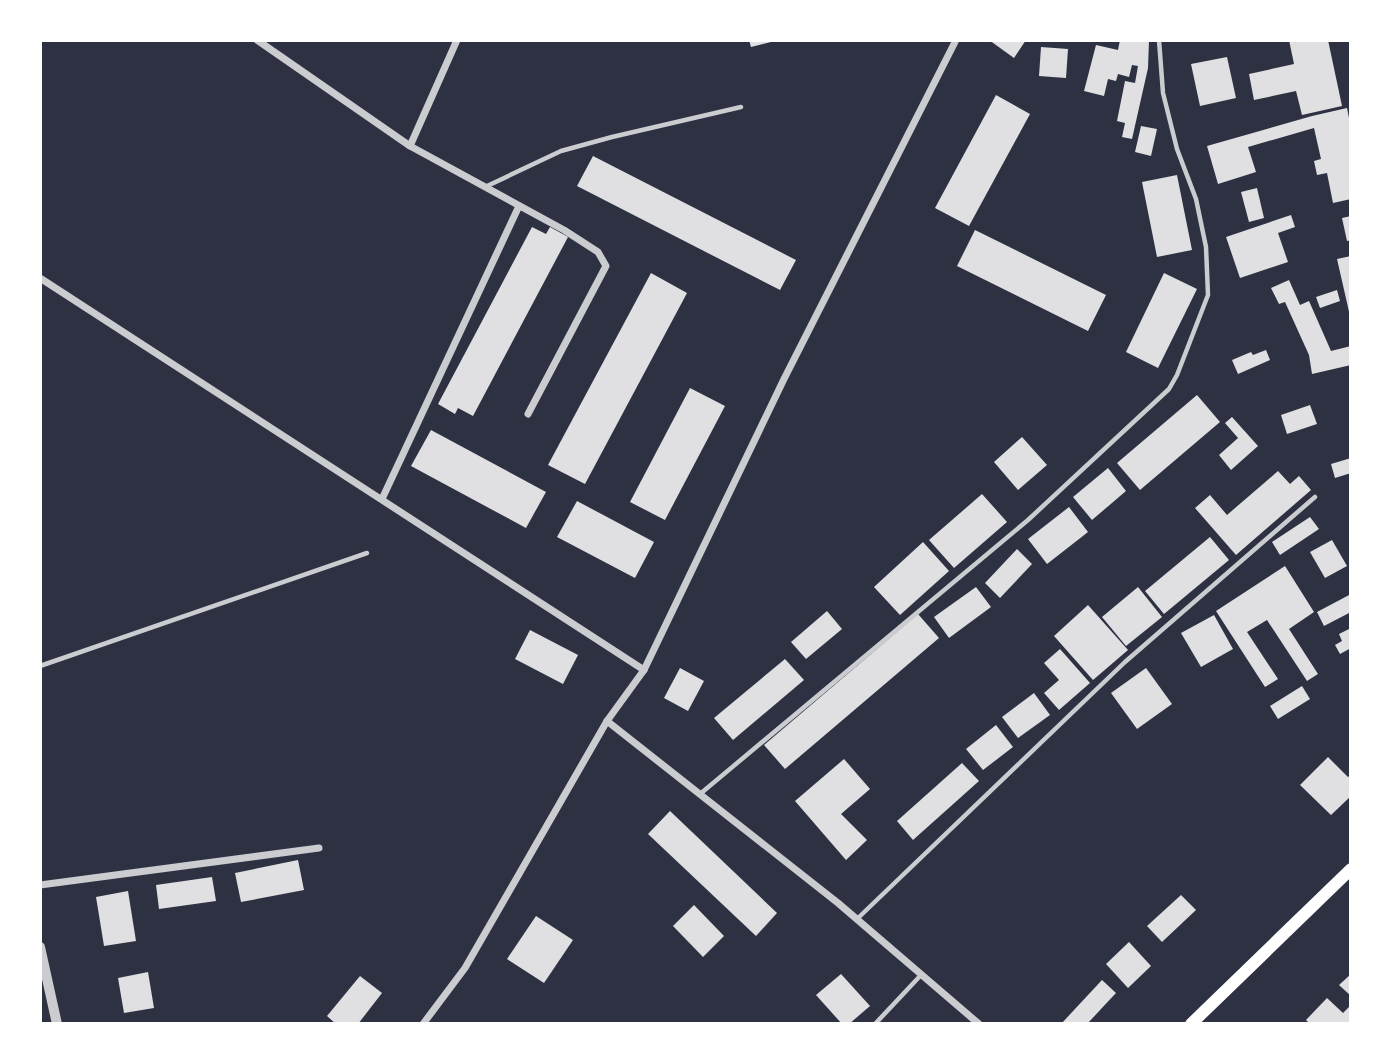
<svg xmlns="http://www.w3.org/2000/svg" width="1391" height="1064" font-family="Overpass,sans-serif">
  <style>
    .building { fill: #e0e0e3 }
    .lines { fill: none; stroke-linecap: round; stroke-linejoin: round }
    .service { stroke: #caccd0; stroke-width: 4.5 }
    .minor { stroke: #caccd0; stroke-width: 7 }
    .tertiary { stroke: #caccd0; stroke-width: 10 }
    .secondary { stroke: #fff; stroke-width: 12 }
  </style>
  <rect width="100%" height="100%" fill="#2d3142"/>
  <g class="building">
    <polygon points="749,40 775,40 775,41 751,47"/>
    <polygon points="989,40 1026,40 1014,58"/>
    <polygon points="1120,40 1149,41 1148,68 1132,139 1122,137 1125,123 1117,121 1125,81 1135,83 1138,66 1132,65 1129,77 1118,74 1116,81 1108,79 1104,96 1084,91 1096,45 1118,50"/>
    <polygon points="1289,40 1328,40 1342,106 1302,115 1296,91 1254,100 1249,74 1294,64"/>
    <polygon points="1041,47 1068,49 1066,78 1039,76"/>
    <polygon points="1227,57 1236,98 1200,106 1191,64"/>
    <polygon points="996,95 1030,114 969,226 935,208"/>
    <polygon points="1347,108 1351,128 1351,199 1333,203 1327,173 1317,175 1314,161 1321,159 1314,128 1248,147 1256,172 1218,184 1207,146 1312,116"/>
    <polygon points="1141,126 1157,129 1151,156 1135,152"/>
    <polygon points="593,156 796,260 780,290 577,186"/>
    <polygon points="1177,175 1192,250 1157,257 1142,182"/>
    <polygon points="1257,188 1264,218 1249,222 1241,192"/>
    <polygon points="1291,215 1295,227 1278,233 1288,262 1240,278 1226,237"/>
    <polygon points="1351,216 1351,240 1347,241 1342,218"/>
    <polygon points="532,227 546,234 550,227 568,237 473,416 458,408 455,414 438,404"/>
    <polygon points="975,230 1106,295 1088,331 957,266"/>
    <polygon points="1351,256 1351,316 1350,316 1337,259"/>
    <polygon points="651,273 687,293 585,484 548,465"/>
    <polygon points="1164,273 1197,289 1158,368 1126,352"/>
    <polygon points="1289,280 1300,305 1309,301 1331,351 1351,346 1351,365 1312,374 1309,355 1285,302 1279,304 1271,288"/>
    <polygon points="1337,290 1340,301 1320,308 1316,297"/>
    <polygon points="1266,350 1270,360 1238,374 1232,360 1251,352 1253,355"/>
    <polygon points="690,388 725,406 665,520 630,502"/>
    <polygon points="1197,395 1220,422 1140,490 1117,463"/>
    <polygon points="1310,405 1317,424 1287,434 1281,415"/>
    <polygon points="1232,417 1258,446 1231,470 1219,455 1238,438 1225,423"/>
    <polygon points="431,430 546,492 526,528 411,466"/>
    <polygon points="1022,437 1047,465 1018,490 994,462"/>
    <polygon points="1351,458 1351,473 1335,478 1331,464"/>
    <polygon points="1108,468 1126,491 1092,520 1073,497"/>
    <polygon points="1278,471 1290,484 1299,476 1311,490 1236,555 1195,508 1210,495 1227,515"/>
    <polygon points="982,494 1007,522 954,568 929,540"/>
    <polygon points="577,501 654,542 635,578 557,537"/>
    <polygon points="1069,507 1088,532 1047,564 1028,539"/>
    <polygon points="1310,517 1319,529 1280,555 1272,542"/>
    <polygon points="1210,537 1229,560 1164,614 1145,591"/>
    <polygon points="1332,540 1347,566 1325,578 1310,552"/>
    <polygon points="923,542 949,571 900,615 874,587"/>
    <polygon points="1017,549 1032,564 1000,598 985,583"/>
    <polygon points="1285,566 1314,612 1289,629 1318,674 1307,681 1267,620 1247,632 1278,679 1265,687 1216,611"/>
    <polygon points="976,587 991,607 949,638 934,617"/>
    <polygon points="1138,587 1162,617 1126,646 1102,617"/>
    <polygon points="1351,594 1351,612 1324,626 1317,612"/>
    <polygon points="1088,605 1128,650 1093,680 1054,636"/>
    <polygon points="827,611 842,629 806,659 791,642"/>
    <polygon points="918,614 939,638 785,769 764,745"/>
    <polygon points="1214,615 1233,649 1201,667 1181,633"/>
    <polygon points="1351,628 1351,648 1340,654 1335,645 1342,641 1339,634"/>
    <polygon points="530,630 578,655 563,684 515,659"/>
    <polygon points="1060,649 1090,683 1059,710 1044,693 1059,680 1044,663"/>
    <polygon points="785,659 804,680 733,740 714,718"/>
    <polygon points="680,668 704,681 688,711 664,698"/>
    <polygon points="1146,668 1172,704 1137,729 1111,693"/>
    <polygon points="1302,686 1310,699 1278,719 1270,706"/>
    <polygon points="1034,693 1050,715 1018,738 1002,717"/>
    <polygon points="996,725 1013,747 983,770 966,749"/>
    <polygon points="1328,757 1348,777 1351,775 1351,796 1331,815 1300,785"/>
    <polygon points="844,759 870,789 841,814 867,840 846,860 795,801"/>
    <polygon points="962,763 979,781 913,840 897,821"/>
    <polygon points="670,811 777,913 756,936 648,834"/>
    <polygon points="298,860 304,890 241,902 235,873"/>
    <polygon points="212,877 216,901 159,909 156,885"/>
    <polygon points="128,891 136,941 104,946 96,897"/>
    <polygon points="1181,895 1196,910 1162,942 1147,926"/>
    <polygon points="694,905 724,936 703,957 673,926"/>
    <polygon points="536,916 573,940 544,983 507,959"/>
    <polygon points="1129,942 1151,966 1128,988 1106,964"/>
    <polygon points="148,972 154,1008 124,1013 118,978"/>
    <polygon points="841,974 870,1006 849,1024 842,1024 816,995"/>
    <polygon points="1351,974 1351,996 1339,985"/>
    <polygon points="360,976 382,993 358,1024 336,1024 327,1016"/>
    <polygon points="1102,980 1116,993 1087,1024 1061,1024"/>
    <polygon points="1327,998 1343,1013 1351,1005 1351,1024 1310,1024 1306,1020"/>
  </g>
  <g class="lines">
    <g class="service">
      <polyline points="485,187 561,151 612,137 741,107"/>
      <polyline points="40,666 367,553"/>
      <polyline points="700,794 1028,520 1169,389 1177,375 1208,295 1206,247 1196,199 1177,149 1163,93 1159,40"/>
      <polyline points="857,919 1125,662 1315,497"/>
      <polyline points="875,1024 921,975"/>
    </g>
    <g class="minor">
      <polyline points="257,40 410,146 564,230 598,252 606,266 528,414"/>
      <polyline points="410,146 457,40"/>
      <polyline points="40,278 644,670"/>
      <polyline points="382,499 519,206"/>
      <polyline points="607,721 838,903 979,1024"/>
      <polyline points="40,885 319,848"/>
      <polyline points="423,1024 465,968 607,721 644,670 784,379 956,40"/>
    </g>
    <polyline class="tertiary" points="40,947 57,1024"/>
    <polyline class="secondary" points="1191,1024 1351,869"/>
  </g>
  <rect width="1391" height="1064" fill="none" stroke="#ffffff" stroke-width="84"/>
</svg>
